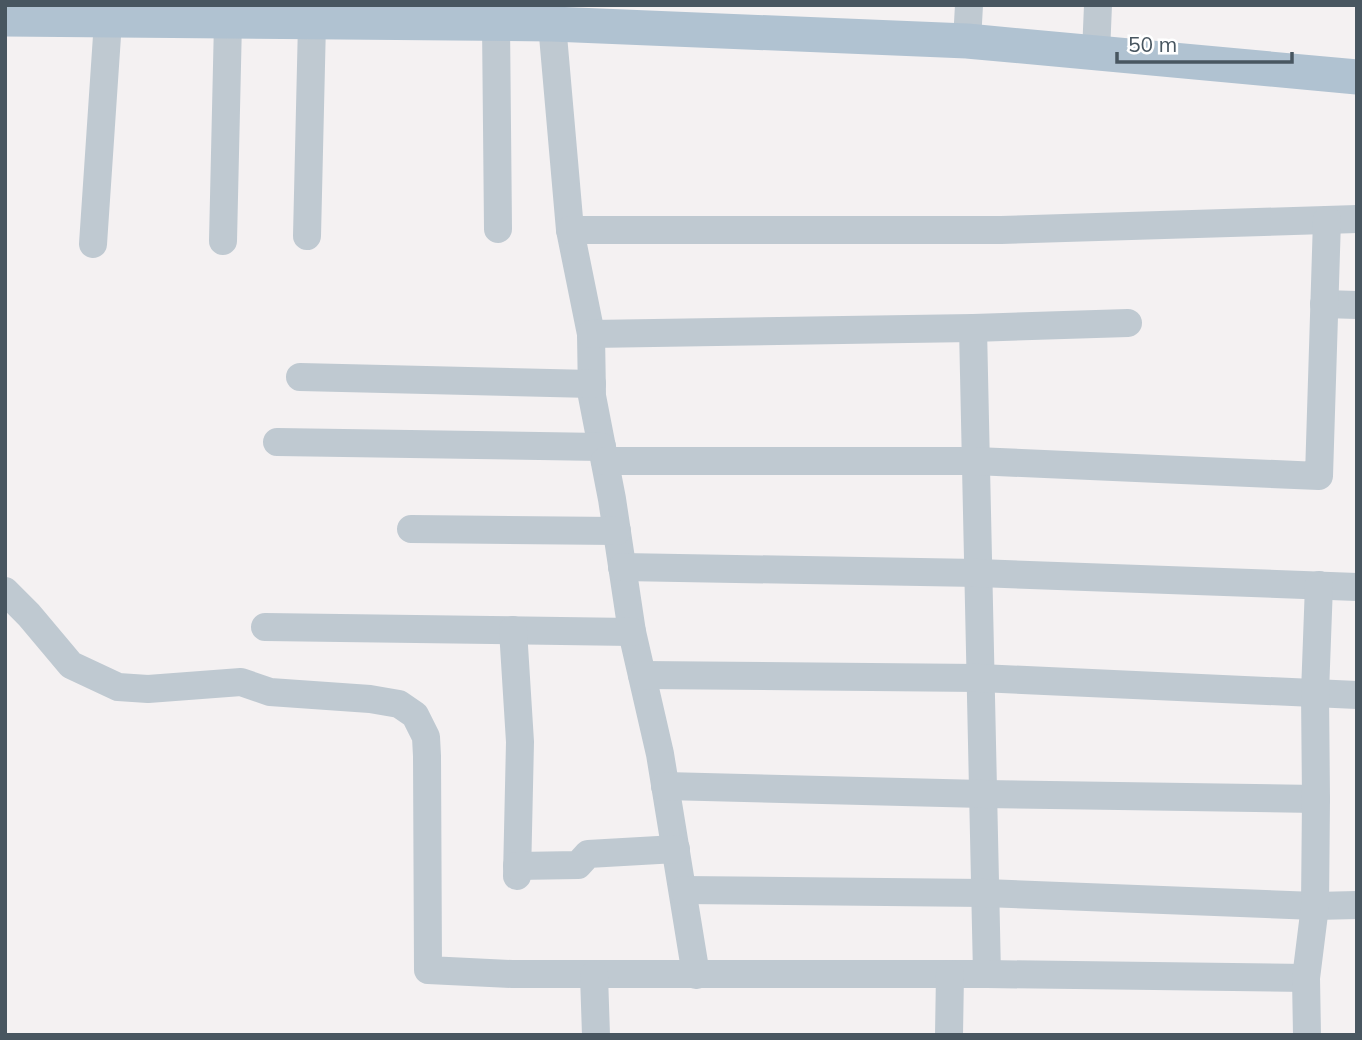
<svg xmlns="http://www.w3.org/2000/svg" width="1362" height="1040" font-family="Mulish,sans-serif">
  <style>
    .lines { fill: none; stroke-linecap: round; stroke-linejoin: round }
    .minor { stroke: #bfc9d1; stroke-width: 28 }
    .major { stroke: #b0c2d1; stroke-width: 35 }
  </style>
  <rect width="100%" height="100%" fill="#f4f1f2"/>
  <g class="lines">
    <g class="minor">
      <polyline points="496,24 498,229"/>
      <polyline points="552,24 570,230 591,334 592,396 612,499 632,632 660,754 696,975"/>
      <polyline points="967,41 969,5"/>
      <polyline points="1096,53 1098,5"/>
      <polyline points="570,230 1001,230 1357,219"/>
      <polyline points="307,236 312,23"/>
      <polyline points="223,241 228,22"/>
      <polyline points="93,244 108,21"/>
      <polyline points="1324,304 1357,305"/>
      <polyline points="973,328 987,974"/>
      <polyline points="591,334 973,328 1128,323"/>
      <polyline points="300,377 592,384"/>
      <polyline points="277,442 602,447"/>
      <polyline points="605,461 975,461 1319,476 1327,220"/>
      <polyline points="411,529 617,531"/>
      <polyline points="622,567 978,573 1357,587"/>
      <polyline points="5,591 29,615 71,665 118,687 148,689 241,682 270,692 370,699 399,704 415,715 426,737 427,756 428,970 512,974 987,974 1306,978"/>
      <polyline points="265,627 632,632"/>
      <polyline points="513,630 520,742 517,876"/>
      <polyline points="642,675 980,678 1357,695"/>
      <polyline points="665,786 983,794 1316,799"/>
      <polyline points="517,866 578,865 588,854 676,849"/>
      <polyline points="683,890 985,893 1315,906 1357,905"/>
      <polyline points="594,975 596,1035"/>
      <polyline points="949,1035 950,974"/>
      <polyline points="1307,1035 1306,978 1315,906 1316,799 1315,693 1319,585"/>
    </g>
    <polyline class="major" points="5,19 552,24 967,41 1357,77"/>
  </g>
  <rect width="1362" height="1040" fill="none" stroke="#485660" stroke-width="14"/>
  <path d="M1117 52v10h175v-10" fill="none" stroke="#485660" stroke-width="3.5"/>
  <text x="1128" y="52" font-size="21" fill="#485660" stroke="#ffffff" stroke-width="5" paint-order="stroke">50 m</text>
</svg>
